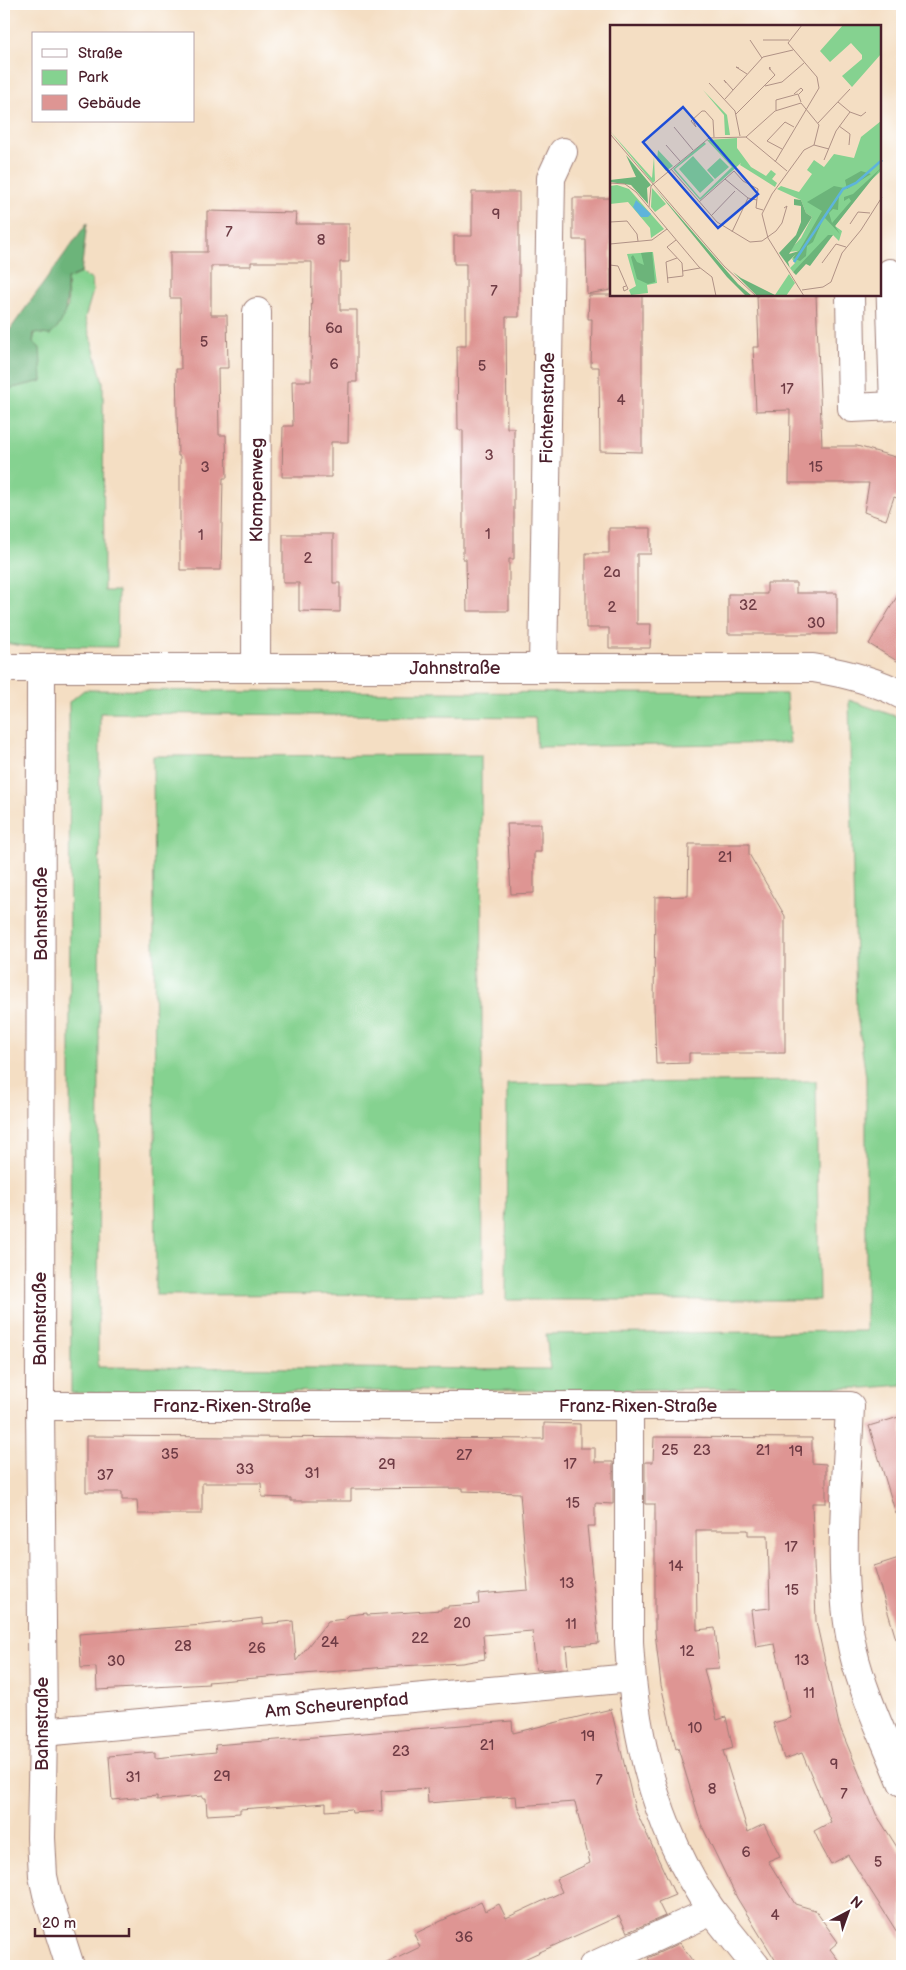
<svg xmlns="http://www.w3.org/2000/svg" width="906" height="1970" font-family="'Balsamiq Sans',sans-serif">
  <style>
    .green { fill: #85d290; stroke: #68785e }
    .forest { fill: #6cb47a; stroke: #5b6a52 }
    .building { fill: #de9593 }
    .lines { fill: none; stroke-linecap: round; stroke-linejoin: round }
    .street-casing { stroke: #9f7e77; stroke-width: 30 }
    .street { stroke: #fff; stroke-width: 28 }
    .labels { text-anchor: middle; stroke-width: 4; stroke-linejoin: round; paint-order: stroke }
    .number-label { font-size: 15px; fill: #6f3c45 }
    .street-label { font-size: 18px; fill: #4a1f2b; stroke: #fff }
    .inset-river { fill: none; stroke: #5eb4db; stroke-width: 2.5 }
    .inset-road { fill: none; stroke: #b09286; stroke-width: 1 }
    .view { fill: #1d4ed8; fill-opacity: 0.15; stroke: #1d4ed8; stroke-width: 2.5 }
    .inset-edge { fill: none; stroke: #4a1f2b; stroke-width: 2.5 }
  </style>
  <rect width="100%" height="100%" fill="#fff"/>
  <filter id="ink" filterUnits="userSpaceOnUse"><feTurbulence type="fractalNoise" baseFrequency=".02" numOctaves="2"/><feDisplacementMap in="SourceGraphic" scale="10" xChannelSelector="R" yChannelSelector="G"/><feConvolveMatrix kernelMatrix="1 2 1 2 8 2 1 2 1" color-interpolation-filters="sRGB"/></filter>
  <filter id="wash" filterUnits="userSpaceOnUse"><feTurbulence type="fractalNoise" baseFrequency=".0096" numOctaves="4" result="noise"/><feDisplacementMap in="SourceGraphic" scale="20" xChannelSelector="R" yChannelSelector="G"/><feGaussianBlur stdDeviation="1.12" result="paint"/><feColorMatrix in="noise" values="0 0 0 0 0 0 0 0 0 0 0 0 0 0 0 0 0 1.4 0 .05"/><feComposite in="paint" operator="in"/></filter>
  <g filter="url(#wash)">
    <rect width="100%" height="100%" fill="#f4dec3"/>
    <g class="green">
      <polygon points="81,273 92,280 93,291 85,318 103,382 104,591 118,591 117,647 23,646 4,643 4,390 42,381 33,342 35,333 50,335 68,306 67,279"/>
      <polygon points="84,690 786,694 790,743 537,747 535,717 100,713 98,1367 550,1369 546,1334 866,1331 866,1077 856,1008 849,700 895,716 902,721 902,1385 865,1388 71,1393 69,702"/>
      <polygon points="481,755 483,1294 156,1295 153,756"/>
      <polygon points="816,1081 819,1300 506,1300 507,1084"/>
    </g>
    <path class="forest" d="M87,223L81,273L67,279C67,300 68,321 50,335L34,333L33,342L40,348L42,381L4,390V338Z"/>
    <g id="blocks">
      <g class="building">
        <polygon points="472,192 519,192 519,317 506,317 507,428 514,428 514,559 509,559 509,611 467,611 466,559 463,559 463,430 458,430 457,346 466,346 466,264 454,264 454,236 472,236"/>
        <polygon points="573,198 611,198 611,290 587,294 586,240 573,240"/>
        <polygon points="207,211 296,213 295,224 349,224 349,262 340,262 340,310 357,310 357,382 349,382 348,442 331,442 331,477 282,477 283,426 293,426 292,381 311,381 312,262 251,262 251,266 211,266 211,315 227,315 228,368 218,368 219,435 226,435 227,478 223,478 221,570 180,570 180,456 178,456 176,369 181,369 180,298 170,298 170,252 207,252"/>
        <polygon points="589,295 642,295 642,452 600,451 599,367 591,367 592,319 588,319"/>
        <polygon points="757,295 816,295 822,446 857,446 902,459 902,500 894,497 886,520 864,512 869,483 789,483 790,410 756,411 753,347 759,347"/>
        <polygon points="609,528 651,528 651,554 637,554 637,624 651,624 650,648 609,648 609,628 586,628 586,553 609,553"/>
        <polygon points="283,534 333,534 333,583 340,583 340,612 299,611 299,583 283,583"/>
        <polygon points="767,583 796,583 796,593 837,593 837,634 728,634 728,594 767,594"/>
        <polygon points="902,588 902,664 869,644"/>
        <polygon points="507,824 541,824 541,852 534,852 534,893 511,894"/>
        <polygon points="689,844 749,844 749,854 785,916 785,1053 689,1053 689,1063 656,1064 654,1004 655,897 688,896"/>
        <polygon points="902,1416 902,1513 896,1514 869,1426"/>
        <polygon points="544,1423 580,1424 580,1448 595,1448 595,1462 613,1462 613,1504 595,1503 595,1526 587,1526 599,1643 566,1646 568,1668 536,1670 532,1631 483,1635 485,1659 462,1663 399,1666 208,1682 209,1684 97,1690 96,1667 81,1668 79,1634 204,1625 263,1618 263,1624 293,1621 296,1661 328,1621 345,1619 349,1615 367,1613 367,1615 441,1610 441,1608 448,1608 448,1606 479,1604 478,1594 528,1590 520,1493 463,1491 463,1488 351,1489 351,1501 291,1501 291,1498 262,1497 261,1483 202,1483 202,1514 138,1514 137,1500 122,1500 122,1492 86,1492 86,1436 544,1439"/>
        <polygon points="654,1437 812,1438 812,1463 826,1464 826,1503 812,1503 816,1621 839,1725 876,1814 902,1855 902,1940 848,1855 831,1864 822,1848 814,1831 831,1822 802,1753 784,1759 773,1723 791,1718 775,1644 756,1647 751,1610 770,1608 768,1535 748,1535 748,1530 696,1530 697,1630 715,1628 719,1668 704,1669 717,1720 726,1717 733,1748 723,1751 748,1832 764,1824 780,1856 768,1861 795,1904 815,1910 838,1942 830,1949 843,1966 779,1966 737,1898 701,1824 678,1748 676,1749 661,1685 655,1632 655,1504 645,1504 645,1462 653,1462"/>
        <polygon points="902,1557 902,1638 896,1639 874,1566"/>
        <polygon points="611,1709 635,1809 675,1895 658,1902 665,1916 630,1931 627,1932 619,1916 509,1966 381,1966 420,1947 414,1934 481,1902 485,1911 499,1904 506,1918 562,1892 556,1879 590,1863 575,1802 517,1806 516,1796 428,1803 427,1788 381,1791 382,1811 352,1813 351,1809 326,1811 326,1803 240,1809 240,1813 207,1815 206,1798 203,1798 203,1796 157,1800 157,1796 112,1800 109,1756 155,1752 155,1758 216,1752 215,1745 512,1721 513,1733"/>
        <polygon points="680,1943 696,1966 654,1966 648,1958"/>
      </g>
    </g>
  </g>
  <g filter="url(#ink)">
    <use href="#blocks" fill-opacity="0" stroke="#9f7e77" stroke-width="1"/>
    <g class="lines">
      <g class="street-casing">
        <g id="street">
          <polyline points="850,295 852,408 894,406 890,273"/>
          <path id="s1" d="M4,668H813C844,673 875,680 902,695"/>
          <path id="s2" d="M256,668L257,312"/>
          <path id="s3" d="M543,668L551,178L563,152"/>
          <polyline points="41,669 40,1406 43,1732 41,1838 43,1876 47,1894 70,1966"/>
          <path d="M629,1405V1642C634,1736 657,1833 712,1911"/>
          <path id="s4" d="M40,1406H850C847,1484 836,1575 853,1651C863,1694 886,1741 902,1782"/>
          <path id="s5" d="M43,1732L631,1678"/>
          <polyline points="593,1966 712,1911 756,1966"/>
        </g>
      </g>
      <use href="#street" class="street"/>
    </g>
  </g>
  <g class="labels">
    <g class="number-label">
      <text x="496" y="219">9</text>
      <text x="229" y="237">7</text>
      <text x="321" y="245">8</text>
      <text x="494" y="296">7</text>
      <text x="334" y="333">6a</text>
      <text x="204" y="347">5</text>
      <text x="334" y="369">6</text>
      <text x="482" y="371">5</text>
      <text x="787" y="394">17</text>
      <text x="621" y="405">4</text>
      <text x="489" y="460">3</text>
      <text x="205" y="472">3</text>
      <text x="816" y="472">15</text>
      <text x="488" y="539">1</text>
      <text x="201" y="540">1</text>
      <text x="308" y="563">2</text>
      <text x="612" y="577">2a</text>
      <text x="748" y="610">32</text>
      <text x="612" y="612">2</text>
      <text x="816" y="628">30</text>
      <text x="725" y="862">21</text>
      <text x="670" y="1455">25</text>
      <text x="702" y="1455">23</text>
      <text x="763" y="1455">21</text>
      <text x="796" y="1456">19</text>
      <text x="170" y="1459">35</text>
      <text x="464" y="1460">27</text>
      <text x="387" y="1469">29</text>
      <text x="570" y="1469">17</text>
      <text x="245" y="1474">33</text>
      <text x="312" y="1478">31</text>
      <text x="105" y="1480">37</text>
      <text x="573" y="1508">15</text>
      <text x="791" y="1552">17</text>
      <text x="676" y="1571">14</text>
      <text x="567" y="1588">13</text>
      <text x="792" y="1595">15</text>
      <text x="462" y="1628">20</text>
      <text x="571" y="1629">11</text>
      <text x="420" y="1643">22</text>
      <text x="330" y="1647">24</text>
      <text x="183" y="1651">28</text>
      <text x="257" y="1653">26</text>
      <text x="687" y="1656">12</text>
      <text x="802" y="1665">13</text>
      <text x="116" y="1666">30</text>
      <text x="809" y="1698">11</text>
      <text x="695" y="1733">10</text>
      <text x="588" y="1741">19</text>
      <text x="487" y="1750">21</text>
      <text x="401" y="1756">23</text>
      <text x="834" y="1769">9</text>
      <text x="222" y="1781">29</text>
      <text x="133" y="1782">31</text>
      <text x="599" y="1785">7</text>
      <text x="712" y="1794">8</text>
      <text x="844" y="1799">7</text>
      <text x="746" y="1857">6</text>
      <text x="878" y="1867">5</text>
      <text x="775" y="1920">4</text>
      <text x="464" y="1942">36</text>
    </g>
    <g class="street-label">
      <text dy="6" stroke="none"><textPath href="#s3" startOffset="260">Fichtenstraße</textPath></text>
      <text dy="6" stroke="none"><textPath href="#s2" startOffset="178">Klompenweg</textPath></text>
      <text dy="6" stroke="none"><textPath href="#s1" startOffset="451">Jahnstraße</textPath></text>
      <text transform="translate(41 914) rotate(-90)" y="6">Bahnstraße</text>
      <text transform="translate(40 1319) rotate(-90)" y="6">Bahnstraße</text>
      <text dy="6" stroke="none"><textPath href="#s4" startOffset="598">Franz-Rixen-Straße</textPath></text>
      <text dy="6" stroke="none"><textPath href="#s4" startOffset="192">Franz-Rixen-Straße</textPath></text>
      <text dy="6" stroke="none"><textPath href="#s5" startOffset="295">Am Scheurenpfad</textPath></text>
      <text transform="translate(42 1724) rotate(-90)" y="6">Bahnstraße</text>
    </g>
  </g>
  <g transform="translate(610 25)">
    <rect width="271" height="271" fill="#f4dec3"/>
    <path d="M233,0H271V29L242,62L232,51L252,34V30L241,18L220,37L210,26ZM93,65L117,90L120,110H115L114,90ZM271,96V146L258,158L225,201L232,206L229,216L223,210L183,247L180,243L185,238L182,234L188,226L178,227L191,213L202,192L196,188L191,175L167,164L171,161L189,167L202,149L197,145L204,135L214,142L224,129L244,133L251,112ZM0,106L42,153L44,132L45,156L43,158ZM127,113V123L141,142L156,151L161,145L166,149L162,154L167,158L165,162L130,140L131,138L90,175L63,144L94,117L96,119L65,144L90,173L122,142L97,115ZM48,125L63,141L56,146L47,135ZM83,131L104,155L90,168L69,144ZM110,133L119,142L105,154L97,145ZM7,160L19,164L54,204L41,213L40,203L18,177L0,179V161ZM42,163L56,179L45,187L41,182ZM43,227L47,258L37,260L38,268L21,270L19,265L26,261L17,229ZM179,249L185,258L176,271L165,270Z" fill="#85d290"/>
    <path d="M16,130L41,160L37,163L38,179L21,160L0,157V155L26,152ZM271,143L225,201L230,209L214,192L203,217L197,221L196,231L190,236L183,233L186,229L178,237L180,243L169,228L186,210L191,197V181L184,180V174L191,175L196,188L202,192L179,229L189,226L212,186L197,177L224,161L234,163L229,170L228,185L223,184L219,188L222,198L241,176L239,173L234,176V172L243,169ZM251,146L261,149L237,164L235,155ZM43,161L128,259L142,271H136L117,252ZM218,210H223L200,241L196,239L186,250L183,247ZM42,227L45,257L38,259L27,254L21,232L23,230L27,237L34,240L31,228ZM123,247L131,253L167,271H147Z" fill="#6cb47a"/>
    <path d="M26,175L41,189L38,192H31L23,182Z" fill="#5eb4db"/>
    <path class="inset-river" d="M184,237L233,164L246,158L272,135"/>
    <path class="inset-road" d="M140,15L152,33M153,15H179M129,43L126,42L137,49M99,58L125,86L130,111M116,58L114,55L123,65M155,61L172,57L194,38M184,69L191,63L193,65L189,69M115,74L153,32L183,25M228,77L240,87M166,85V75L188,69L191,77M126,89L165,50L159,43L160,42V45M83,95L86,102L81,96L92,86H95L103,95L104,112M208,98L240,64M229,101L240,109L239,120M64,102L83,125M0,109L114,241L146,271M136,112L165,86L191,78L209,100L204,120M56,120L70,136M172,124L157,116L175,97L184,102M214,135L226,106L240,87L251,91L256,87M165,137L209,63L207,52L178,18L192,0M61,144L107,197L140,217L152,216L166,206L172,198L177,181L174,183M115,154L138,173M0,158L15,159L26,167L89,242L102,252L106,271M89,177L124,146L133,156L148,164L146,183L153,185M39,182L41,161L99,113L136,112L177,146M101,191L125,166M0,197L17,196L27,209L28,216M240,199L248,187L260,188M122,207L138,173L147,175M0,219L42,215L57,204M212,238L226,219L236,222M0,240L8,241L18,264L14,266L13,262L16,261M73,246L90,243M57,253L73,251L72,238L57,222L66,215M58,258L56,237L67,233M192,265L213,262L221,257L232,228L251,205L272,172M194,271L158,213L152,189L162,169L194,125L204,120L219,124"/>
    <path class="view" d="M73,82L148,169L108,203L33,117Z"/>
    <rect width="271" height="271" class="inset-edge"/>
  </g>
  <rect width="906" height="1970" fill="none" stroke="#fff" stroke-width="20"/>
  <rect x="32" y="32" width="162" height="90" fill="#ffffff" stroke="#b7a5aa"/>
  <rect x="42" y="49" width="25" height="8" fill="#ffffff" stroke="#b7a5aa"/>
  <text x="78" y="58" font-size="15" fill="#4a1f2b">Straße</text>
  <rect x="42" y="70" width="25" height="15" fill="#85d290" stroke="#b7a5aa"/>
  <text x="78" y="82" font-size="15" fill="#4a1f2b">Park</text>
  <rect x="42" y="95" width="25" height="15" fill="#de9593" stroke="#b7a5aa"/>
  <text x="78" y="108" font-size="15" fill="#4a1f2b">Gebäude</text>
  <g transform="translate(848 1912) rotate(41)" stroke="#ffffff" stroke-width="4" paint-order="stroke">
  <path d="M0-4L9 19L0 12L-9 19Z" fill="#4a1f2b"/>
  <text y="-8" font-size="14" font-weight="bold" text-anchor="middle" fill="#4a1f2b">N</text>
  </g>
  <path d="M35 1928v8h94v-8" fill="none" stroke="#4a1f2b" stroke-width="2.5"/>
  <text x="42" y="1928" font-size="15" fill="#4a1f2b" stroke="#ffffff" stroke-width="4" paint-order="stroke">20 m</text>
</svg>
